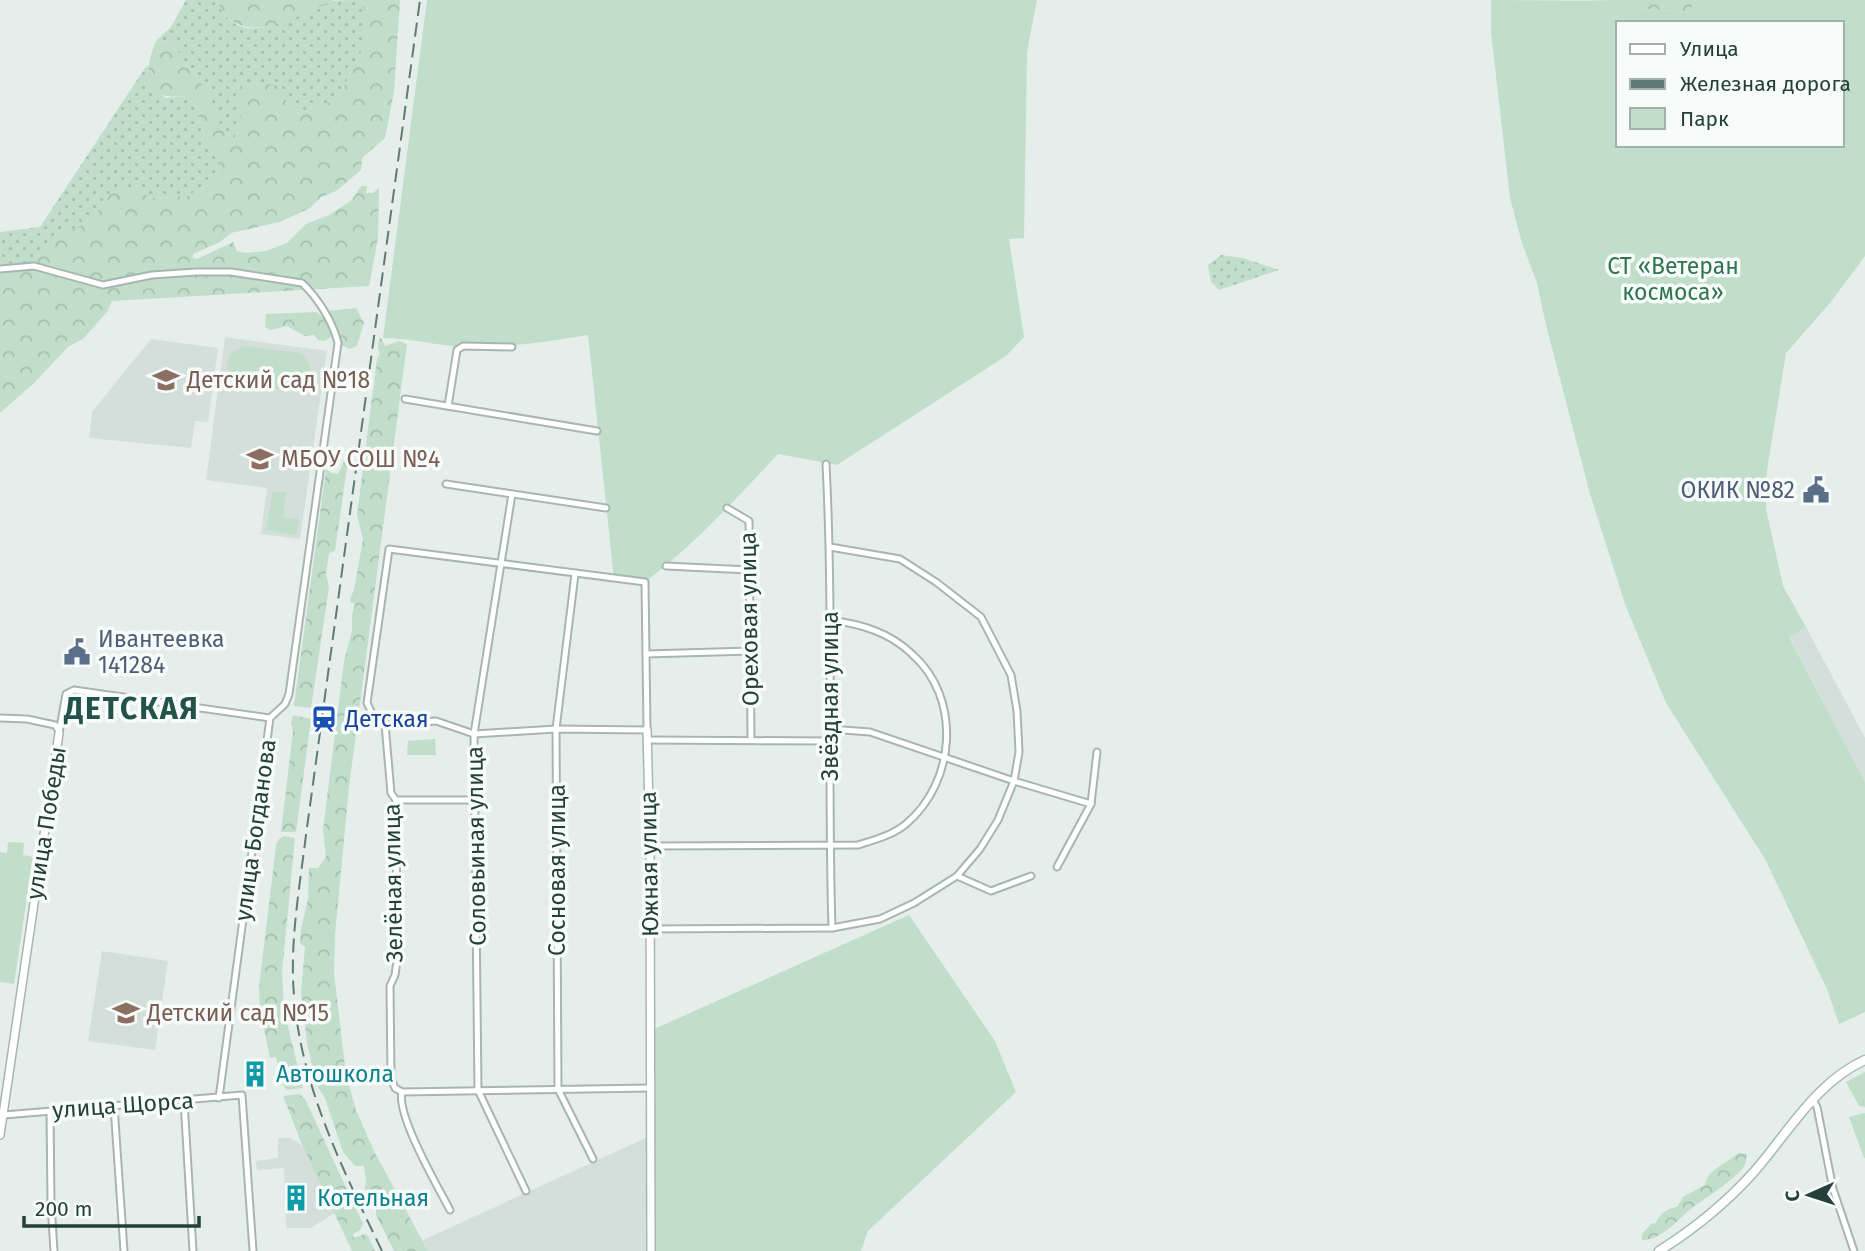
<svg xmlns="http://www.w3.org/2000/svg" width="1865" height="1251" font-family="'Fira Sans',sans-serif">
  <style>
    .built { fill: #d4deda }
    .grass { fill: url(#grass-dots) }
    .forest { fill: url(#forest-crowns) }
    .green { fill: #c0deca; fill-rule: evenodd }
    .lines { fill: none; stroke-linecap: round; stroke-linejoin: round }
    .minor-casing { stroke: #a8b6b2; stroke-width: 9 }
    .tertiary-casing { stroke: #a8b6b2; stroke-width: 10 }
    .secondary-casing { stroke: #a5bab3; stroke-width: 11 }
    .minor { stroke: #fff; stroke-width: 5 }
    .tertiary { stroke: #fff; stroke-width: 7 }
    .secondary { stroke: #fff; stroke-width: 8 }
    .rail { stroke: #607b75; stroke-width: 2; stroke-dasharray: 14 7; stroke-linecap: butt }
    .labels { text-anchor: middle; stroke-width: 7; stroke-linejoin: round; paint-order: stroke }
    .park-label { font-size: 23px; fill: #31754f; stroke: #f7fbf9 }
    .education-label { font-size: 23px; fill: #785e54; stroke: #f7fbf9; text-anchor: start }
    .service-label { font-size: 23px; fill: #4e5e75; stroke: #f7fbf9; text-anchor: end }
    .street-label { font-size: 23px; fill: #25403a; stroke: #f7fbf9 }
    .transit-label { font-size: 23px; fill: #164399; stroke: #f7fbf9; text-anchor: start }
    .culture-label { font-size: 23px; fill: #0d838f; stroke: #f7fbf9; text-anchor: start }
    .district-label { font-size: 30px; font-weight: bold; letter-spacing: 2px; fill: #225249; stroke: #f7fbf9 }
  </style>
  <defs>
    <pattern id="grass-dots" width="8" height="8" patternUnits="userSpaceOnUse" patternTransform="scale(1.75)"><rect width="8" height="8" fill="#c0deca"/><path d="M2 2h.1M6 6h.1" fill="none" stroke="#a5c0ae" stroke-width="1.8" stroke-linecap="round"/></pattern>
    <pattern id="forest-crowns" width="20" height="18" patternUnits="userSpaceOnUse" patternTransform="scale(1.75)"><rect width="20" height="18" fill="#c0deca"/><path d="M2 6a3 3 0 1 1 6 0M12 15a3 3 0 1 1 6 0" fill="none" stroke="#a5c0ae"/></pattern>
  </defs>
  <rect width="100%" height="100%" fill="#e6eeeb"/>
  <g class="built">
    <polygon points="225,337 327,351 300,539 261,534 267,488 206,480"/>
    <polygon points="151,339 218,348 208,422 195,421 191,448 89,438 92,412"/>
    <polygon points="1806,627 1865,738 1865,782 1789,636"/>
    <polygon points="102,951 168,961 155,1050 88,1041"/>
    <polygon points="650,1136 651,1251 428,1251 423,1240"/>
    <polygon points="278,1138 290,1138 303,1146 335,1213 310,1228 286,1228 284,1168 257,1170 256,1161 278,1158"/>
  </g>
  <g class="grass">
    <path d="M186,0H217C239,57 296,12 332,1C341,0 351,0 360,0L366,15V42L338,98L309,112L289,107L256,82L236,89L243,126L234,138L221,128L209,94L171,42L156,41L171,27Z"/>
    <polygon points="147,65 150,86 166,98 186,96 197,108 203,132 218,161 217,180 187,196 153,198 128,188 110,194 92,220 62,234 26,267 0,269 0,232 40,227"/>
    <polygon points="1221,255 1243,258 1279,270 1219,290 1211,282 1208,265"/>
  </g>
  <g class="forest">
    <path d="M217,0H334C299,16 237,53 217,0Z"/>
    <path d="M360,0H400L394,91L385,138L362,158L361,170L336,191L321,197L310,208L280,222L231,233L220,242L193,254V258L197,259L233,242L237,251L245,253L266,251L287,243L306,224L329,215L352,200L361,186H367L366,193H373L379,188L378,238L369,286L112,301L107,312L83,339L69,346L34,383L0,413V269L26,266L62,234L92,220L110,194L128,188L153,198L187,196L217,180L218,161L203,132L197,108L186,96C140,101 143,75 156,41L171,42L209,94L221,128L234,138L243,126L235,89L256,82L279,86L289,107L308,112L338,98L366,42V15Z"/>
    <polygon points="1581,0 1692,0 1693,12 1638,9 1613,1"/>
    <polygon points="356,308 364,323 357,346 349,349 342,345 334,335 325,341 318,340 314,335 305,336 287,326 271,330 265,327 266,314 316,312 323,317 328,311"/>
    <polygon points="381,338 385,346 399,341 407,344 349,787 335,935 334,973 346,1075 356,1110 374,1151 428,1251 394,1251 376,1215 376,1207 365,1189 366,1180 364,1166 355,1166 343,1152 325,1098 317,1086 307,1043 301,992 305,947 300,943 301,929 308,899 309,868 318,868 326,857 323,830 344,661 352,631 352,615 355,604 350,602 350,598 354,590 363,539 357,515 377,359 380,354 378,348 379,339"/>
    <polygon points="345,459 348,460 335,551 329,553 326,574 329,587 311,708 294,706 326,469 332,473 338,474"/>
    <polygon points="293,715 311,719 296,832 281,832 293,731 291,723"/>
    <polygon points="284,836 295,838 282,972 284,1010 303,1088 287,1090 282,1084 287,1083 282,1064 278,1065 276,1057 270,1058 260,1010 259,986 276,846 279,839"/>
    <polygon points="299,1094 305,1099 363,1224 360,1230 353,1234 354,1238 365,1234 368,1236 375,1251 352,1251 301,1142 283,1096"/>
    <path d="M1738,1153L1747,1154C1746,1157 1746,1162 1745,1165C1738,1177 1705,1199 1693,1207C1679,1218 1661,1241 1642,1240V1234L1651,1224L1656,1223C1658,1215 1668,1208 1677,1207L1683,1197L1705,1185C1708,1169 1726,1164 1738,1153Z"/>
  </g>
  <g class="green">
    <path d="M427,0H1037L1027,52L1024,238L1009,239L1024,337L1006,356L837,465L778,454C736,499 694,545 645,582L614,579L588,335C543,342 499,350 453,346C430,344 407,338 383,338Z"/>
    <path d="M1491,0L1613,1L1638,9L1692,12V0H1865V256L1830,303L1786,353L1767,470L1766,509L1783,586L1806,627L1789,637L1865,782V1012L1839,1024L1827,989L1765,859L1666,703L1625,604L1590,494L1546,325L1537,283L1522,243L1510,198L1491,32ZM1618,23H1842V145H1618Z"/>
    <path d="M245,346L300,353C313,363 317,386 296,390C287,391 243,385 236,381C229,376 228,369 227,362L233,351Z"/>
    <polygon points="273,491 286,493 283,517 299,519 296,535 266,530"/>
    <polygon points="435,739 436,755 407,755 408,741"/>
    <polygon points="8,842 24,843 23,855 33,857 14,984 0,982 0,852 7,853"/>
    <polygon points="909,915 995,1041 1016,1092 868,1231 861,1251 654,1251 655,1135 652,1030"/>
    <polygon points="1865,1072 1865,1107 1859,1106 1846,1082"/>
    <polygon points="1865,1113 1865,1158 1864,1158 1849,1117"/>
  </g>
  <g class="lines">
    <g class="minor-casing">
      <g id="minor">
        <path d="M0,269L34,266L103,285L152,275L196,272H231L302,283C318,298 333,322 338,343L289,694L285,704L270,718L219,1098"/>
        <polyline points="405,399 597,431"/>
        <polyline points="448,406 457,350 463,346 512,347"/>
        <path d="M826,464C834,619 827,773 832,928"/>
        <polyline points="446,484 606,508"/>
        <polyline points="512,494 474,734 478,1090 526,1191"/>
        <polyline points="727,508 749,521 751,740"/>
        <polyline points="666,566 749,570"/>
        <polyline points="575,574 556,729 558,1089 593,1159"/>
        <polyline points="646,654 751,651"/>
        <polyline points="0,718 27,719 55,725 59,731"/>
        <path d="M385,724L436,721L474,734L556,729L647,730L645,582L389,549L367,703L375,720L385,724L391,793L396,800L397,961L395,975L390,986L391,1078L395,1088L402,1092C396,1115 438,1187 450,1210"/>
        <polyline points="830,729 870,732 1014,781 1091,804"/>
        <polyline points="59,733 66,694 74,690 270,718"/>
        <polyline points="647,740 831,741"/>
        <polyline points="396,800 475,800"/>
        <path d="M650,846L858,845C874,840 893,835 906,824C956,782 962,698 912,654C889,632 861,624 830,620"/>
        <polyline points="1057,867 1091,804 1097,752"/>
        <polyline points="957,876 991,891 1031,876"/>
        <polyline points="650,929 832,928 880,919 914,903 957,876 980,849 998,820 1014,781 1019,752 1017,711 1011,675 981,617 936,582 900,559 830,547"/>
        <polyline points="402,1092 650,1088"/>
        <polyline points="1813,1100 1817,1107 1833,1189 1854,1251"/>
        <polyline points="184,1101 193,1251"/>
        <polyline points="114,1106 124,1251"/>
        <polyline points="50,1111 51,1204 54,1251"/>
        <polyline points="4,1115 242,1095 253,1251"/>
      </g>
    </g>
    <g class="tertiary-casing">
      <g id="tertiary">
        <polyline points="647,730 650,846 651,1251"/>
        <polyline points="0,1135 59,733"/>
      </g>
    </g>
    <g class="secondary-casing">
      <path id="secondary" d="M1659,1251C1694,1229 1725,1204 1753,1173C1788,1133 1816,1082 1865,1060"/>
    </g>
    <use href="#minor" class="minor"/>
    <use href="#tertiary" class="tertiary"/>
    <use href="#secondary" class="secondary"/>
    <path class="rail" d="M382,1251C337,1157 290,1065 293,958C294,917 301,876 306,835L420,0"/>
  </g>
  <defs>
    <g id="school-bare" transform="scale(2.1)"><path d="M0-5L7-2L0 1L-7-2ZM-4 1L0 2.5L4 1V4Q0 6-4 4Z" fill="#8d6e63" stroke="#f7fbf9" stroke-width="2.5" paint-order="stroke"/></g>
    <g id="civic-bare" transform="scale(2.1)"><path d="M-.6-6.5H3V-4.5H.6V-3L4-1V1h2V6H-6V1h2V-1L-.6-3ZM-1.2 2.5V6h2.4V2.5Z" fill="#5c6f8a" stroke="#f7fbf9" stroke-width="2.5" paint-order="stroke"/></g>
    <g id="station-bare" transform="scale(2.1)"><path d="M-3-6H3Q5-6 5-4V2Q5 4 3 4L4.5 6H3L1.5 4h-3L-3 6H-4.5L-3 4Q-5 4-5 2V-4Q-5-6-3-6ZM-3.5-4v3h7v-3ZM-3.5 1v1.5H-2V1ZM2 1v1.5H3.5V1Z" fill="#1a4fb4" stroke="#f7fbf9" stroke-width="2.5" paint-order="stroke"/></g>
    <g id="building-bare" transform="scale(2.1)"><path d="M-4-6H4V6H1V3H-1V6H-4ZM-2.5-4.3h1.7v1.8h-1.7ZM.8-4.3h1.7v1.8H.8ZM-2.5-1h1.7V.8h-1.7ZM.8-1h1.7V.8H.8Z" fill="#0f9aa8" stroke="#f7fbf9" stroke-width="2.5" paint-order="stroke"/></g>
  </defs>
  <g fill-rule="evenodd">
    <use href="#school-bare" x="166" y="380"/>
    <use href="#school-bare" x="260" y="459"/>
    <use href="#civic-bare" x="1816" y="490"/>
    <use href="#civic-bare" x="77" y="652"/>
    <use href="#station-bare" x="324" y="719"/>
    <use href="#school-bare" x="126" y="1013"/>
    <use href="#building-bare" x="255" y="1074"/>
    <use href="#building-bare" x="296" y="1198"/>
  </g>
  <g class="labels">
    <g class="park-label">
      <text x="1673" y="274">СТ «Ветеран<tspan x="1673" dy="26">космоса»</tspan></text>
    </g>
    <g class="education-label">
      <text x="187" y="388">Детский сад №18</text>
      <text x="281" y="467">МБОУ СОШ №4</text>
      <text x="147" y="1021">Детский сад №15</text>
    </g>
    <g class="service-label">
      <text x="1795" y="498">ОКИК №82</text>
      <text x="98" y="647" text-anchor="start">Ивантеевка<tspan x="98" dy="26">141284</tspan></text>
    </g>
    <g class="street-label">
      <text transform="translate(749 619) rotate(-91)" y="8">Ореховая улица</text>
      <text transform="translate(830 696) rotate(-90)" y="8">Звёздная улица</text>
      <text transform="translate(46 823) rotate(-81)" y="8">улица Победы</text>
      <text transform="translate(255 830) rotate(-82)" y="8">улица Богданова</text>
      <text transform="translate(476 846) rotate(-91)" y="8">Соловьиная улица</text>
      <text transform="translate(649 864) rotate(-91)" y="8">Южная улица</text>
      <text transform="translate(557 870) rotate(-90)" y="8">Сосновая улица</text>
      <text transform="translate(393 883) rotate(-91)" y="8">Зелёная улица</text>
      <text transform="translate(123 1105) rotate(-4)" y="8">улица Щорса</text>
    </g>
    <g class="transit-label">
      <text x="345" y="727">Детская</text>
    </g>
    <g class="culture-label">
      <text x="276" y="1082">Автошкола</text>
      <text x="317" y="1206">Котельная</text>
    </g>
    <g class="district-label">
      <text x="132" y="719">ДЕТСКАЯ</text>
    </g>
  </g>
  <rect x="1616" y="21" width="228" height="126" fill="#f7fbf9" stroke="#a3b0ad" stroke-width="2"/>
  <rect x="1630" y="44" width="35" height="10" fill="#ffffff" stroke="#a3b0ad" stroke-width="2"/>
  <text x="1680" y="56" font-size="21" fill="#25403a">Улица</text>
  <rect x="1630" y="79" width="35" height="10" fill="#607b75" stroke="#a3b0ad" stroke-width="2"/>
  <text x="1680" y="91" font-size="21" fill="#25403a">Железная дорога</text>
  <rect x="1630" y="108" width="35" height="21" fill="#c0deca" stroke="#a3b0ad" stroke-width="2"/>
  <text x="1680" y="126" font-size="21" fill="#25403a">Парк</text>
  <g transform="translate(1809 1195) rotate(267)" stroke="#f7fbf9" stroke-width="5" paint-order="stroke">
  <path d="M0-5L12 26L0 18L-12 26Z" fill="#25403a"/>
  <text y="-10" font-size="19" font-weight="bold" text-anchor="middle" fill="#25403a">С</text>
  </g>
  <path d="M24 1216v10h175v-10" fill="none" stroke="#25403a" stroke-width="3.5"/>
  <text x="35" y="1216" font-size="21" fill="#25403a" stroke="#f7fbf9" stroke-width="5" paint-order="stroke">200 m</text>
</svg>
